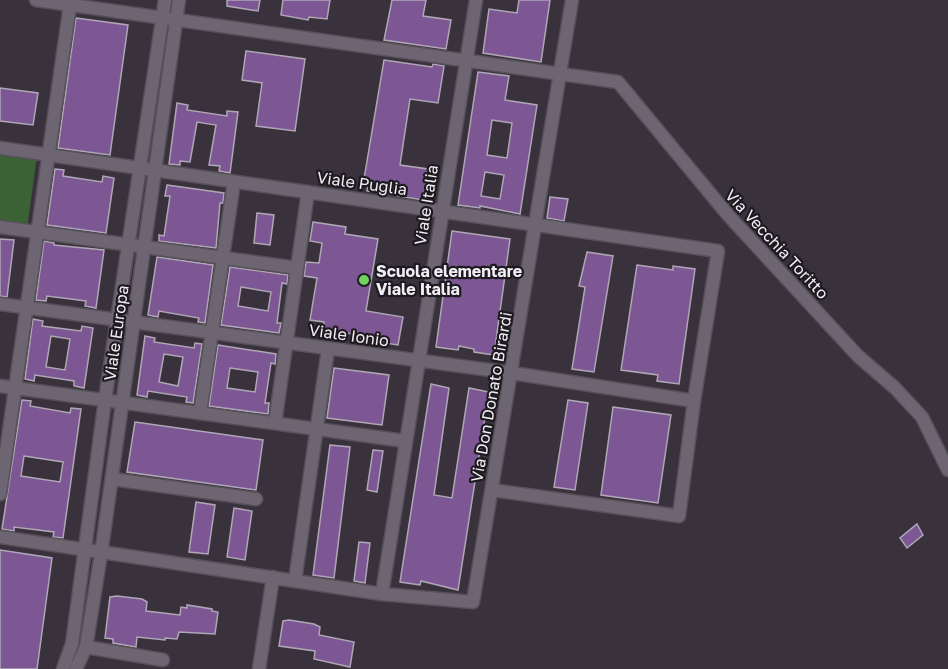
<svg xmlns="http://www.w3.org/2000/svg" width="948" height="669" font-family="'Golos Text',sans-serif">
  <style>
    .green { fill: #3b6235 }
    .building { fill: #7d5794; stroke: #afa7b5; stroke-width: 1.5; fill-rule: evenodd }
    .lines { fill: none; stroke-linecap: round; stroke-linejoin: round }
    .street-casing { stroke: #57515a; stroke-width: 15 }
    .street { stroke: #6d6672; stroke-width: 12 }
    .poi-dot { fill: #6ed361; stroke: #1e1b20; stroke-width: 2 }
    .labels { text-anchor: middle; stroke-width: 4.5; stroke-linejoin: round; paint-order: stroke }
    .street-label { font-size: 16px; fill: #f2eef5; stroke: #1e1b20 }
    .poi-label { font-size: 16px; font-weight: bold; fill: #f2eef5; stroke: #1e1b20; text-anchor: start }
  </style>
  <rect width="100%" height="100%" fill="#39323d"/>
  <polygon class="green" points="0,151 37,155 27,229 0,225"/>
  <g class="building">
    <polygon points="227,0 260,0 258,11 227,6"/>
    <polygon points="283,0 330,0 327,19 309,17 308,20 281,15"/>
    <polygon points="392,0 426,0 423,16 451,20 446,49 384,40"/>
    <polygon points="519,0 550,0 541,62 483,53 489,9 517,13"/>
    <polygon points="76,18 128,25 110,155 58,148"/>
    <polygon points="246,51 305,59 295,131 256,126 262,83 242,80"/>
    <polygon points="384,60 432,67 433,64 444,66 438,103 410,99 400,165 428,169 423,200 367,191 368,185 363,185"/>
    <path d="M478,72L509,76L505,100L537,105L520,214L480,206V208L458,205ZM492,120L512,123L507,158L487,155ZM485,172L504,175L500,199L481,196Z"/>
    <polygon points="0,88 38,93 33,125 0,121"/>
    <polygon points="177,103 188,105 187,110 227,116 227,111 238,112 230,173 219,171 220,166 209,165 216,125 197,122 190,162 180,161 180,165 169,164"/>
    <polygon points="55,169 64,170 63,176 102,182 103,176 114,178 106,233 47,225"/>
    <polygon points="167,185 224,193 223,203 220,203 216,248 159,241 159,235 164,236 170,196 165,196"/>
    <polygon points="550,197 568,199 564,221 547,218"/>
    <polygon points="257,213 274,215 270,245 254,243"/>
    <polygon points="313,222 346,227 345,234 378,239 366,311 403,317 398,345 357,339 358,335 323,329 324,322 310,320 317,278 304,276 306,262 319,263 322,243 310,241"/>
    <polygon points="452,231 510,239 494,355 474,352 474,349 459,346 458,350 436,347"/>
    <polygon points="0,239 14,240 7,297 0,296"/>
    <polygon points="44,241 54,243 54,245 104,250 96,308 85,306 86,301 47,296 46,301 36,300"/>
    <polygon points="587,252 613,256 594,372 572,369 585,287 579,286"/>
    <polygon points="157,257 213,265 205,323 198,322 199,318 159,311 158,317 148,315"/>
    <polygon points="637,265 673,270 673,266 695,269 679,384 657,381 658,375 621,370"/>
    <path d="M230,267L288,275L287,284L282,283L277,323H281L279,333L221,325ZM241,287L271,292L268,311L238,306Z"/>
    <path d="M33,319L43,321L42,326L81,331L82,326L93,328L84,388L74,386V381L35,375L34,381L25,379ZM51,336L70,339L65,370L46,367Z"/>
    <path d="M145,336L155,338L154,342L194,348L195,343L202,344L193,403L186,402L187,397L148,391L147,397L137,395ZM164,354L183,357L178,386L159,382Z"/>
    <path d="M218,345L276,354L275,364L271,363L265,403H269L268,414L209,406ZM230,368L258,372L255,392L227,388Z"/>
    <polygon points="334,368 389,375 382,425 327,418"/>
    <polygon points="431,384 449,388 434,495 452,498 469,388 489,392 458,590 421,581 420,585 400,582"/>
    <path d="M22,400L31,401L30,406L70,413L71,408L81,409L63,538L53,537L54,532L14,527V531L2,529ZM24,456L63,462L60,482L21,476Z"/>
    <polygon points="568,400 588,403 575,490 554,487"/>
    <polygon points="613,407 671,415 658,503 601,495"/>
    <polygon points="135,422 263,440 256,490 127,472"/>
    <polygon points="330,445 350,447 334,578 313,575"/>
    <polygon points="373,450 383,451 377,492 367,490"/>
    <polygon points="196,502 215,505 208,554 189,552"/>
    <polygon points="234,508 252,511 245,560 227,557"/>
    <polygon points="917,524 923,535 907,548 900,538"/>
    <polygon points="359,542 370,543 365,583 354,581"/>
    <polygon points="0,550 52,558 37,669 0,669"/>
    <polygon points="117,596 142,599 147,602 146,611 180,615 181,607 187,608 187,605 212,609 212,611 218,612 215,634 179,632 177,639 165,638 165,640 137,637 136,647 113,643 113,639 105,638 110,597"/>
    <polygon points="289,620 314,624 320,627 319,635 354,642 350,667 314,659 315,651 279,646 283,621"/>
  </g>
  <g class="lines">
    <g class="street-casing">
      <g id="street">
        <polyline points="36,0 618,82 728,215 858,356 895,388 922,417 948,470"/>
        <polyline points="0,148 718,251 694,401 679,516 492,490"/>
        <polyline points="0,227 297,268"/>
        <polyline points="0,304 512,373 694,401"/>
        <polyline points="0,386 405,441"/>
        <polyline points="200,413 234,182"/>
        <polyline points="275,423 308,192"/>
        <polyline points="112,479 256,499"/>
        <polyline points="0,494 70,5"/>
        <polyline points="0,537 382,594 473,602 572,0"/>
        <polyline points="295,581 328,349"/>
        <polyline points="382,594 476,0"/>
        <polyline points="86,647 163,660"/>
        <polyline points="63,669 72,644 105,400 165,0"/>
        <polyline points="76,669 86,647 101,554 179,0"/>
        <polyline points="259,669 273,577"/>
      </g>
    </g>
    <use href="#street" class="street"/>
  </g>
  <circle class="poi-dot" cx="364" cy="280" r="6"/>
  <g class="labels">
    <g class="street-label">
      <text transform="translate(362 183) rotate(8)" y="6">Viale Puglia</text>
      <text transform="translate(426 205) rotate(-81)" y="6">Viale Italia</text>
      <text transform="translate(777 244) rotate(47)" y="6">Via Vecchia Toritto</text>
      <text transform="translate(116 333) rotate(-82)" y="6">Viale Europa</text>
      <text transform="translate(349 335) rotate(8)" y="6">Viale Ionio</text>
      <text transform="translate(491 397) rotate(-80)" y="6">Via Don Donato Birardi</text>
    </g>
    <g class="poi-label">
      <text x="376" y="277">Scuola elementare<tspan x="376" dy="18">Viale Italia</tspan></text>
    </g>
  </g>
</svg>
